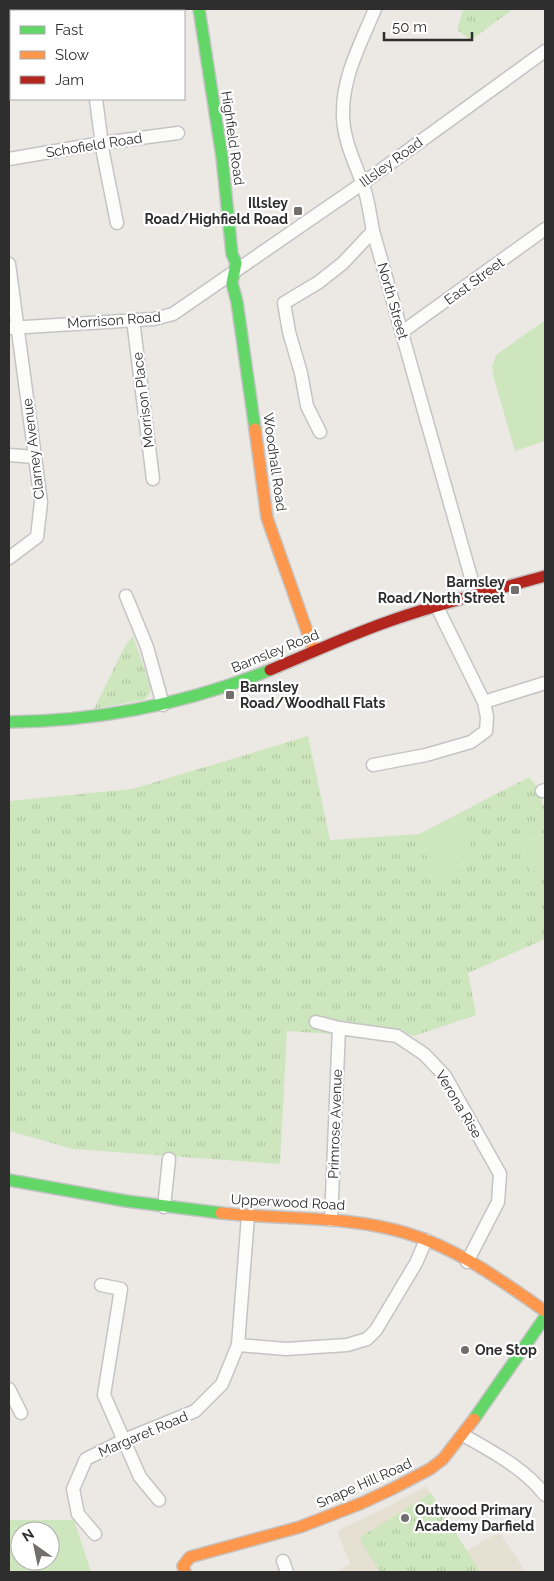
<svg xmlns="http://www.w3.org/2000/svg" width="554" height="1581" font-family="Raleway,sans-serif">
  <style>
    .education { fill: #e6e0d3 }
    .grass { fill: url(#grass-tufts) }
    .garden { fill: #cee6be; fill-rule: evenodd }
    .lines { fill: none; stroke-linecap: round; stroke-linejoin: round }
    .street-casing { stroke: #c5c4c5; stroke-width: 15 }
    .fast-casing { stroke: #c5c4c5; stroke-width: 14 }
    .slow-casing { stroke: #c5c4c5; stroke-width: 14 }
    .jam-casing { stroke: #c5c4c5; stroke-width: 14 }
    .street { stroke: #fcfcfb; stroke-width: 12 }
    .fast { stroke: #63d668; stroke-width: 11 }
    .slow { stroke: #ff974d; stroke-width: 11 }
    .jam { stroke: #b3261e; stroke-width: 11 }
    .poi-dot { fill: #706f6e; stroke: #fff; stroke-width: 2 }
    .labels { text-anchor: middle; stroke-width: 4.5; stroke-linejoin: round; paint-order: stroke }
    .street-label { font-size: 14px; fill: #2e2e2e; stroke: #fff }
    .poi-label { font-size: 14px; font-weight: bold; fill: #2e2e2e; stroke: #fff; text-anchor: start }
  </style>
  <defs>
    <pattern id="grass-tufts" width="24" height="20" patternUnits="userSpaceOnUse" patternTransform="scale(1.25)"><rect width="24" height="20" fill="#cee6be"/><path d="M3 7l-1-3M5 7V3M7 7l1-3M15 17l-1-3M17 17v-4M19 17l1-3" fill="none" stroke="#b1c6a4"/></pattern>
  </defs>
  <rect width="100%" height="100%" fill="#ece8e4"/>
  <polygon class="education" points="426,1486 466,1551 499,1532 526,1572 334,1572 350,1564 337,1531 389,1506"/>
  <g class="grass">
    <polygon points="463,9 513,9 471,40 457,30"/>
    <polygon points="133,636 151,688 149,695 144,700 94,709 125,646"/>
    <polygon points="308,736 330,840 419,834 435,877 476,856 452,817 529,777 542,793 542,803 545,809 545,833 521,844 531,871 545,866 545,939 468,973 476,1015 414,1036 394,1029 333,1026 331,1034 287,1031 280,1164 73,1149 9,1131 9,801 132,789"/>
    <polygon points="431,1493 480,1572 380,1572 359,1538"/>
  </g>
  <g class="garden">
    <polygon points="545,320 545,441 515,451 494,379 492,366 496,355"/>
    <polygon points="452,817 476,856 434,877 419,834"/>
    <polygon points="545,833 545,866 531,871 521,844"/>
    <path d="M9,1520H74L91,1572H9ZM20,1531H50V1561H20Z"/>
  </g>
  <g class="lines">
    <g class="street-casing">
      <g id="street">
        <path d="M375,9C361,43 342,77 343,115C343,138 354,161 362,182C368,197 370,215 373,231L476,595"/>
        <polyline points="9,57 11,56"/>
        <polyline points="96,99 103,153 117,223"/>
        <polyline points="9,159 102,143 178,133"/>
        <polyline points="9,264 41,502 37,537 9,558"/>
        <polyline points="133,320 153,479"/>
        <polyline points="9,328 154,319 173,314 363,183 545,51"/>
        <polyline points="402,332 545,229"/>
        <polyline points="320,432 307,406 301,373 289,332 284,303 319,282 343,263 373,231"/>
        <polyline points="9,455 35,457"/>
        <polyline points="126,596 147,647 163,705"/>
        <polyline points="484,702 545,683"/>
        <polyline points="373,765 426,755 471,742 486,731 487,717 484,702 437,607"/>
        <polyline points="542,791 545,790"/>
        <polyline points="316,1022 339,1028 397,1036 424,1054 445,1076 500,1174 498,1202 467,1262"/>
        <polyline points="164,1207 169,1159"/>
        <polyline points="331,1220 339,1028"/>
        <polyline points="101,1285 121,1289 104,1395 140,1477 159,1500"/>
        <polyline points="238,1345 286,1349 347,1345 367,1339 376,1330 416,1263 426,1240"/>
        <polyline points="9,1389 21,1413"/>
        <path d="M463,1435C493,1452 524,1468 545,1495"/>
        <polyline points="95,1534 78,1514 73,1489 86,1459 124,1440 195,1411 222,1384 238,1345 248,1216"/>
        <polyline points="283,1561 287,1572"/>
      </g>
    </g>
    <g class="fast-casing">
      <g id="fast">
        <polyline points="199,9 222,157 232,254 236,263 232,283 237,302 255,429"/>
        <path d="M9,722C99,721 186,704 270,670"/>
        <polyline points="9,1180 126,1201 221,1213"/>
        <polyline points="474,1419 545,1317"/>
      </g>
    </g>
    <g class="slow-casing">
      <g id="slow">
        <polyline points="255,429 267,518 314,651"/>
        <path d="M221,1213C283,1220 347,1215 406,1233C457,1248 502,1281 545,1311"/>
        <polyline points="185,1572 183,1566 190,1557 300,1527 362,1503 392,1489 430,1469 443,1459 474,1419"/>
      </g>
    </g>
    <g class="jam-casing">
      <path id="jam" d="M270,670C309,654 347,636 387,622C439,603 492,591 545,576"/>
    </g>
    <use href="#street" class="street"/>
    <use href="#fast" class="fast"/>
    <use href="#slow" class="slow"/>
    <use href="#jam" class="jam"/>
  </g>
  <g class="poi-dot">
    <rect x="293" y="206" width="10" height="10" rx="2.5"/>
    <rect x="510" y="585" width="10" height="10" rx="2.5"/>
    <rect x="225" y="690" width="10" height="10" rx="2.5"/>
    <circle cx="465" cy="1350" r="5"/>
    <circle cx="405" cy="1518" r="5"/>
  </g>
  <g class="labels">
    <g class="street-label">
      <text transform="translate(233 138) rotate(82)" y="5">Highfield Road</text>
      <text transform="translate(94 145) rotate(-9)" y="5">Schofield Road</text>
      <text transform="translate(391 162) rotate(-36)" y="5">Illsley Road</text>
      <text transform="translate(474 281) rotate(-36)" y="5">East Street</text>
      <text transform="translate(393 301) rotate(74)" y="5">North Street</text>
      <text transform="translate(114 320) rotate(-4)" y="5">Morrison Road</text>
      <text transform="translate(143 400) rotate(-97)" y="5">Morrison Place</text>
      <text transform="translate(33 449) rotate(-97)" y="5">Clarney Avenue</text>
      <text transform="translate(275 462) rotate(82)" y="5">Woodhall Road</text>
      <text transform="translate(275 651) rotate(-22)" y="5">Barnsley Road</text>
      <text transform="translate(459 1104) rotate(59)" y="5">Verona Rise</text>
      <text transform="translate(335 1124) rotate(-88)" y="5">Primrose Avenue</text>
      <text transform="translate(288 1202) rotate(3)" y="5">Upperwood Road</text>
      <text transform="translate(143 1434) rotate(-23)" y="5">Margaret Road</text>
      <text transform="translate(364 1483) rotate(-24)" y="5">Snape Hill Road</text>
    </g>
    <g class="poi-label">
      <text x="288" y="208" text-anchor="end">Illsley<tspan x="288" dy="16">Road/Highfield Road</tspan></text>
      <text x="505" y="587" text-anchor="end">Barnsley<tspan x="505" dy="16">Road/North Street</tspan></text>
      <text x="240" y="692">Barnsley<tspan x="240" dy="16">Road/Woodhall Flats</tspan></text>
      <text x="475" y="1355">One Stop</text>
      <text x="415" y="1515">Outwood Primary<tspan x="415" dy="16">Academy Darfield</tspan></text>
    </g>
  </g>
  <rect width="554" height="1581" fill="none" stroke="#2e2e2e" stroke-width="20"/>
  <rect x="10" y="10" width="175" height="90" fill="#ffffff" stroke="#ababab"/>
  <rect x="20" y="26" width="25" height="8" fill="#63d668" stroke="#ababab"/>
  <text x="55" y="35" font-size="15" fill="#2e2e2e">Fast</text>
  <rect x="20" y="51" width="25" height="8" fill="#ff974d" stroke="#ababab"/>
  <text x="55" y="60" font-size="15" fill="#2e2e2e">Slow</text>
  <rect x="20" y="76" width="25" height="8" fill="#b3261e" stroke="#ababab"/>
  <text x="55" y="85" font-size="15" fill="#2e2e2e">Jam</text>
  <g transform="translate(35 1546) rotate(327)"><circle r="24" fill="#ffffff" stroke="#ababab"/>
  <path d="M0-4L9 19L0 12L-9 19Z" fill="#706f6e"/>
  <text y="-8" font-size="14" font-weight="bold" text-anchor="middle" fill="#2e2e2e">N</text>
  </g>
  <path d="M384 32v8h88v-8" fill="none" stroke="#2e2e2e" stroke-width="2.5"/>
  <text x="392" y="32" font-size="15" fill="#2e2e2e" stroke="#ffffff" stroke-width="4" paint-order="stroke">50 m</text>
</svg>
